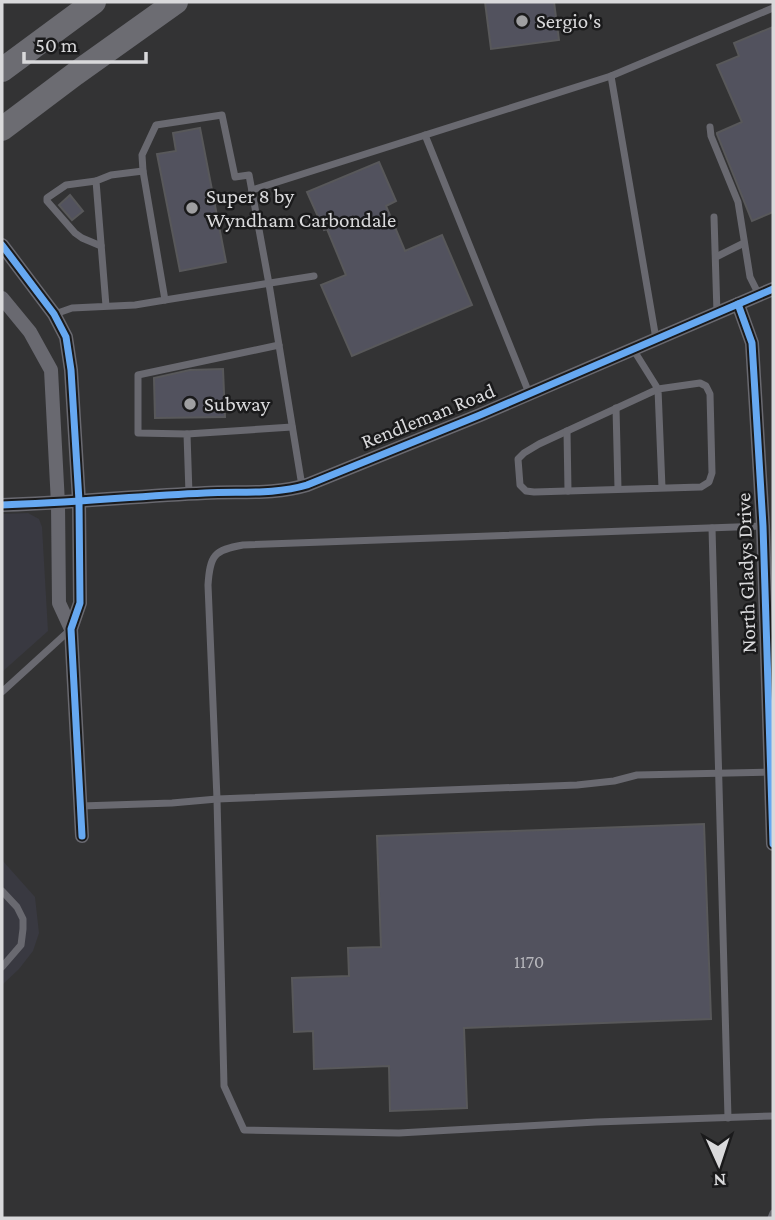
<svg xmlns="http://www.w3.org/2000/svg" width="775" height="1220" font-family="'Crimson Pro',serif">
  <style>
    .built { fill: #393941 }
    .building { fill: #52525e; stroke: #58585a; stroke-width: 2 }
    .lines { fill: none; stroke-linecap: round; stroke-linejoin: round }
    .service { stroke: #696970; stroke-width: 7 }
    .minor { stroke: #696970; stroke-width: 14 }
    .trunk { stroke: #6c6c72; stroke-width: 24 }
    .cycleway-casing { stroke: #1a1a1b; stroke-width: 11 }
    .cycleway { stroke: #66a8f1; stroke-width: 7 }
    .poi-dot { fill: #9f9fa1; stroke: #1a1a1b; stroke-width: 2.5 }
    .labels { text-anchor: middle; stroke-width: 5; stroke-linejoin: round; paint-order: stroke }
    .number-label { font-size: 18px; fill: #b7b7bc }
    .poi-label { font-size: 21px; fill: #d9d9db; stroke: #1a1a1b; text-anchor: start }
    .street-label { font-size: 21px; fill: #d9d9db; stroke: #1a1a1b }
  </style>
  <rect width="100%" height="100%" fill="#333334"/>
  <g class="built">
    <polygon points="28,513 39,519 42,527 48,631 2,672 2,514"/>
    <polygon points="2,860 35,897 39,933 33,951 19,969 2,985"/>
  </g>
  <g class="building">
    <polygon points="485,2 554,2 559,40 491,49"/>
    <polygon points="773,27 773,212 752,221 717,134 717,133 742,122 717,65 739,56 734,43"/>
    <polygon points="200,128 226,262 180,271 157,154 176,151 173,133"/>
    <polygon points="379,162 396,201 386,206 405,251 442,235 472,305 352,356 321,285 346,275 327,229 324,230 307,192"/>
    <polygon points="70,195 83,211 72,220 59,205"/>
    <polygon points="223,369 225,417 155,418 154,378 190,370"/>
    <polygon points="704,824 711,1019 464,1028 467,1108 390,1111 389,1066 314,1069 313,1031 294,1032 292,978 349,976 348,948 381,947 377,836"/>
  </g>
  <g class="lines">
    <g class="service">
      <polyline points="710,127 711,136 738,202 750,277 759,295"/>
      <polyline points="425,135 529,393"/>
      <polyline points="143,171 142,155 156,125 222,115 235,177 249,175 269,284 302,486"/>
      <polyline points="96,181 66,185 47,198 47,201 75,233 82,238 101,246"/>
      <polyline points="252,190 611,76"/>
      <polyline points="714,217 717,313"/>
      <polyline points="716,257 744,243"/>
      <polyline points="165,300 314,276"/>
      <polyline points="55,314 72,308 135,305 165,300 143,171 111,175 96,181 106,306"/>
      <polyline points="656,339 611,76 773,8"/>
      <polyline points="633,349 658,389 700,383 706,386 710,394 712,473 709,482 701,487 534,492 526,491 520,485 518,459 524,453 539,444 658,389 662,488"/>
      <polyline points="616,408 618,489"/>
      <polyline points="567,431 568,491"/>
      <polyline points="187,434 292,427"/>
      <polyline points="189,494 187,434 138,433 138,375 279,345"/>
      <path d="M763,526L243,545C214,550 210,555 208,585L217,799L224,1086L244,1130L399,1133L596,1122L773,1116"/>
      <polyline points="712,528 728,1118"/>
      <polyline points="2,692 71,629"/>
      <polyline points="81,806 172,803 217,799 577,785 614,781 637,775 770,772"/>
      <polyline points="2,891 17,907 23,919 23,929 21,945 2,967"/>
      <polyline points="771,1218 773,1213"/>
    </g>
    <g class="minor">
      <polyline points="2,245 54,314 66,337 71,370 79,501 80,603 71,629 82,836"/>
      <polyline points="2,298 30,332 51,370 58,504 59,603 71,629"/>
      <polyline points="738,304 752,343 763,526 773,844"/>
      <path d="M2,505C70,503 137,496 205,493C239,491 274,495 307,485L480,415L773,289"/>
    </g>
    <g class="trunk">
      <polyline points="2,70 94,2"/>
      <polyline points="2,129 75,74 176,2"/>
    </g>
    <g class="cycleway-casing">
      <g id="cycleway">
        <polyline points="2,245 54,314 66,337 71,370 79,501 80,603 71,629 82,836"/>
        <polyline points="738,304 752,343 763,526 773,844"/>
        <path d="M2,505C70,503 137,496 205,493C239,491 274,495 307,485L480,415L773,289"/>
      </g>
    </g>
    <use href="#cycleway" class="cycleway"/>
  </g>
  <g class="poi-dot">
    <circle cx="522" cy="21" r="7"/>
    <circle cx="192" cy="208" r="7"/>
    <circle cx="190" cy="404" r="7"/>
  </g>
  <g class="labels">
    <g class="number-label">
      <text x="529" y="968">1170</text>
    </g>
    <g class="poi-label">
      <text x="536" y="28">Sergio's</text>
      <text x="206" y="203">Super 8 by<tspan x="206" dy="24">Wyndham Carbondale</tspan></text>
      <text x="204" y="411">Subway</text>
    </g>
    <g class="street-label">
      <text transform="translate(428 416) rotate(-22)" y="7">Rendleman Road</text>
      <text transform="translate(746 573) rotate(-92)" y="7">North Gladys Drive</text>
    </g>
  </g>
  <rect width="775" height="1220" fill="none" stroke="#d9d9db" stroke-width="7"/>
  <g transform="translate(719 1164) rotate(177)" stroke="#1a1a1b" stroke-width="5" paint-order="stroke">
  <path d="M0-5L12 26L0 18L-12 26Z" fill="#d9d9db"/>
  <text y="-10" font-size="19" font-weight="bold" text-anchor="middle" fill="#d9d9db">N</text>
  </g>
  <path d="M24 52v10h122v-10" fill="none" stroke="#d9d9db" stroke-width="3.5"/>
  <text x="35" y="52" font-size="21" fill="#d9d9db" stroke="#1a1a1b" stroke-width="5" paint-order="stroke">50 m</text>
</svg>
